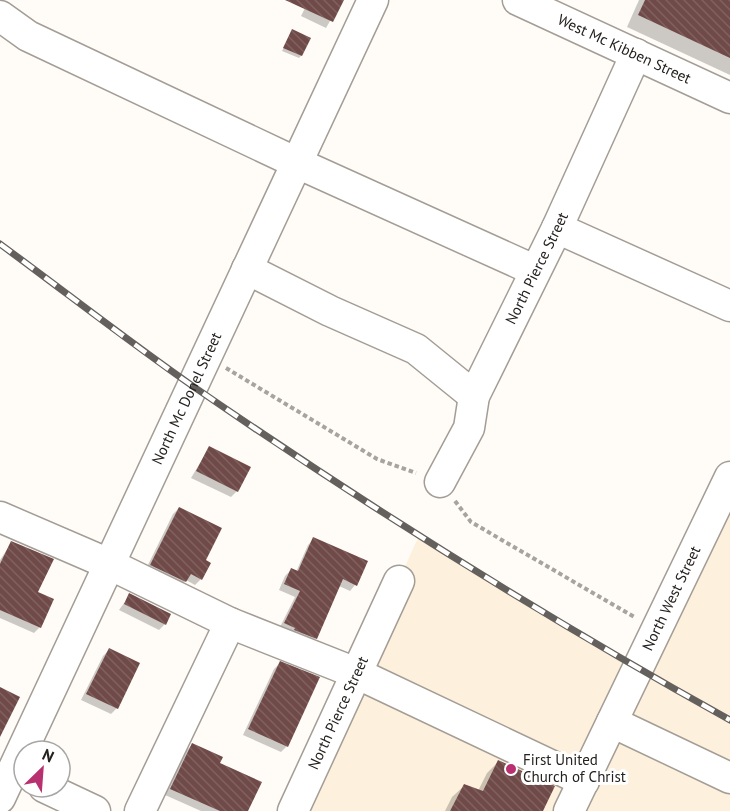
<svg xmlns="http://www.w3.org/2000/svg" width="730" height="811" font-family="'PT Sans',sans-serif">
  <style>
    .commercial { fill: #fdf0dc }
    .shadow { fill: #0003 }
    .building { fill: url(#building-back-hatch) }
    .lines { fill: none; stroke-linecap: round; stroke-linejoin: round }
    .minor-casing { stroke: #a39d95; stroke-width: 33 }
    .path { stroke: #a7a39f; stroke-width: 4; stroke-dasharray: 4.5 3; stroke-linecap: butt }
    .minor { stroke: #fff; stroke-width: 30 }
    .rail-casing { stroke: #64605d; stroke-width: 7 }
    .rail { stroke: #fff; stroke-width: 4.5; stroke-dasharray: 14; stroke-linecap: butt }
    .poi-dot { fill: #b8306f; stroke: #fff; stroke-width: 2 }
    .labels { text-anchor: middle; stroke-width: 6; stroke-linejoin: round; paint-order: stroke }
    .street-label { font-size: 15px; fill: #24211e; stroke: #fff }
    .poi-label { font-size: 15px; fill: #24211e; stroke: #fff; text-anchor: start }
  </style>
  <defs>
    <pattern id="building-back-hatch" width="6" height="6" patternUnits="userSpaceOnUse" patternTransform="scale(1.5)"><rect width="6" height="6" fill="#6f4a48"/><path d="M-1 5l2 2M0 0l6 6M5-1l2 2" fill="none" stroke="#7f615f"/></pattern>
  </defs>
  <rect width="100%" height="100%" fill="#fffbf6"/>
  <polygon class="commercial" points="730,507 730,811 293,811 419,536 636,668"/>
  <g class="shadow">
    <polygon points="309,0 342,0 326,28 301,16"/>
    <polygon points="639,0 730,0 730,75 627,27"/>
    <polygon points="292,31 301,56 299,58 282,51"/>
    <polygon points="209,448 237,491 231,497 191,478"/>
    <polygon points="179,508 204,561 201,579 195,585 186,580 179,588 145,571 173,514"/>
    <polygon points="314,539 355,585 350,591 339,586 316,638 310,644 279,629 295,597 279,590 285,576 291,570 296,572 308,545"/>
    <polygon points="12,542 36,593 40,627 34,633 0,618 0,560"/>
    <polygon points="130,595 165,624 159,630 119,610"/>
    <polygon points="109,650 117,708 111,714 81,700 103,656"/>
    <polygon points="280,663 287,746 281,752 243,735 274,669"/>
    <polygon points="192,745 218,763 246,811 201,811 165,795 186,751"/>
    <polygon points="499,761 542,811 445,811 452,797 464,786 478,791 487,773"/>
  </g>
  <g class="building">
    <polygon points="285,0 344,0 333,22"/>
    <polygon points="645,0 730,0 730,58 638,15"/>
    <polygon points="292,29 311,38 302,56 283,48"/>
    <polygon points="209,446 251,467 238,492 196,471"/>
    <polygon points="179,507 222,528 206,560 211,563 202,580 191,574 186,582 150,565"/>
    <polygon points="313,537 368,561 357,586 343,579 317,639 294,630 295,628 284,623 300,591 284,584 291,568 298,571"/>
    <polygon points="11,541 54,559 38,592 54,599 41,628 0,610 0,564"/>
    <polygon points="129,593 171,614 166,625 124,604"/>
    <polygon points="109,648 140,663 118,709 86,694"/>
    <polygon points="280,661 320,677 288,747 248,729"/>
    <polygon points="0,687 20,697 0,737"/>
    <polygon points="192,743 223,757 220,763 262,782 248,811 220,811 170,789"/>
    <polygon points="498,760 555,786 543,811 450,811 464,784 483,791"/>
  </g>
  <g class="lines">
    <g class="minor-casing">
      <g id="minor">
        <path id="s1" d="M518,0L730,98"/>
        <polyline points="0,16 28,36 295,162 534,270"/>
        <polyline points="557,228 730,306"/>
        <polyline points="247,269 330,311 416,349 474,396"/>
        <path id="s2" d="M440,482L469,428L474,396L557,228L636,54"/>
        <polyline points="0,517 109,564 230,623 356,673 584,781"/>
        <polyline points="612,722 730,778"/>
        <polyline points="44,787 95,811"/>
        <path id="s3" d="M0,798L373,0"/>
        <polyline points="140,811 230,623"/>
        <path id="s4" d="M293,811L399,581"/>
        <path id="s5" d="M569,811L730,477"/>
      </g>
    </g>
    <g class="path">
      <polyline points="226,368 377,459 416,473"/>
      <polyline points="455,501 471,522 636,618"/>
    </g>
    <use href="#minor" class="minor"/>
    <g class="rail-casing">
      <path id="rail" d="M0,244C64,291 128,341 194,387C367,506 546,618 730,720"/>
    </g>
    <use href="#rail" class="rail"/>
  </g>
  <circle class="poi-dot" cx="511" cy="769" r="6"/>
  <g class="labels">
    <g class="street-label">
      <text dy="5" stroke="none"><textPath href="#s1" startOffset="117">West Mc Kibben Street</textPath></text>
      <text dy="5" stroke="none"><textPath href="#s2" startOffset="236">North Pierce Street</textPath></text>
      <text dy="5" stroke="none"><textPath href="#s3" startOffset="441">North Mc Donel Street</textPath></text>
      <text dy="5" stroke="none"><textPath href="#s5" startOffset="236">North West Street</textPath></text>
      <text dy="5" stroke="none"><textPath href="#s4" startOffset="108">North Pierce Street</textPath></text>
    </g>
    <g class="poi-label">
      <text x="523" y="765">First United<tspan x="523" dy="17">Church of Christ</tspan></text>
    </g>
  </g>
  <g transform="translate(42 769) rotate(25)"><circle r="28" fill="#ffffff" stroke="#a7a6a5" stroke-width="1.5"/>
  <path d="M0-4.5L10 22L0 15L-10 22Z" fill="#b8306f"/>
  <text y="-9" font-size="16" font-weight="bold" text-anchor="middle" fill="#24211e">N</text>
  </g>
</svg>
